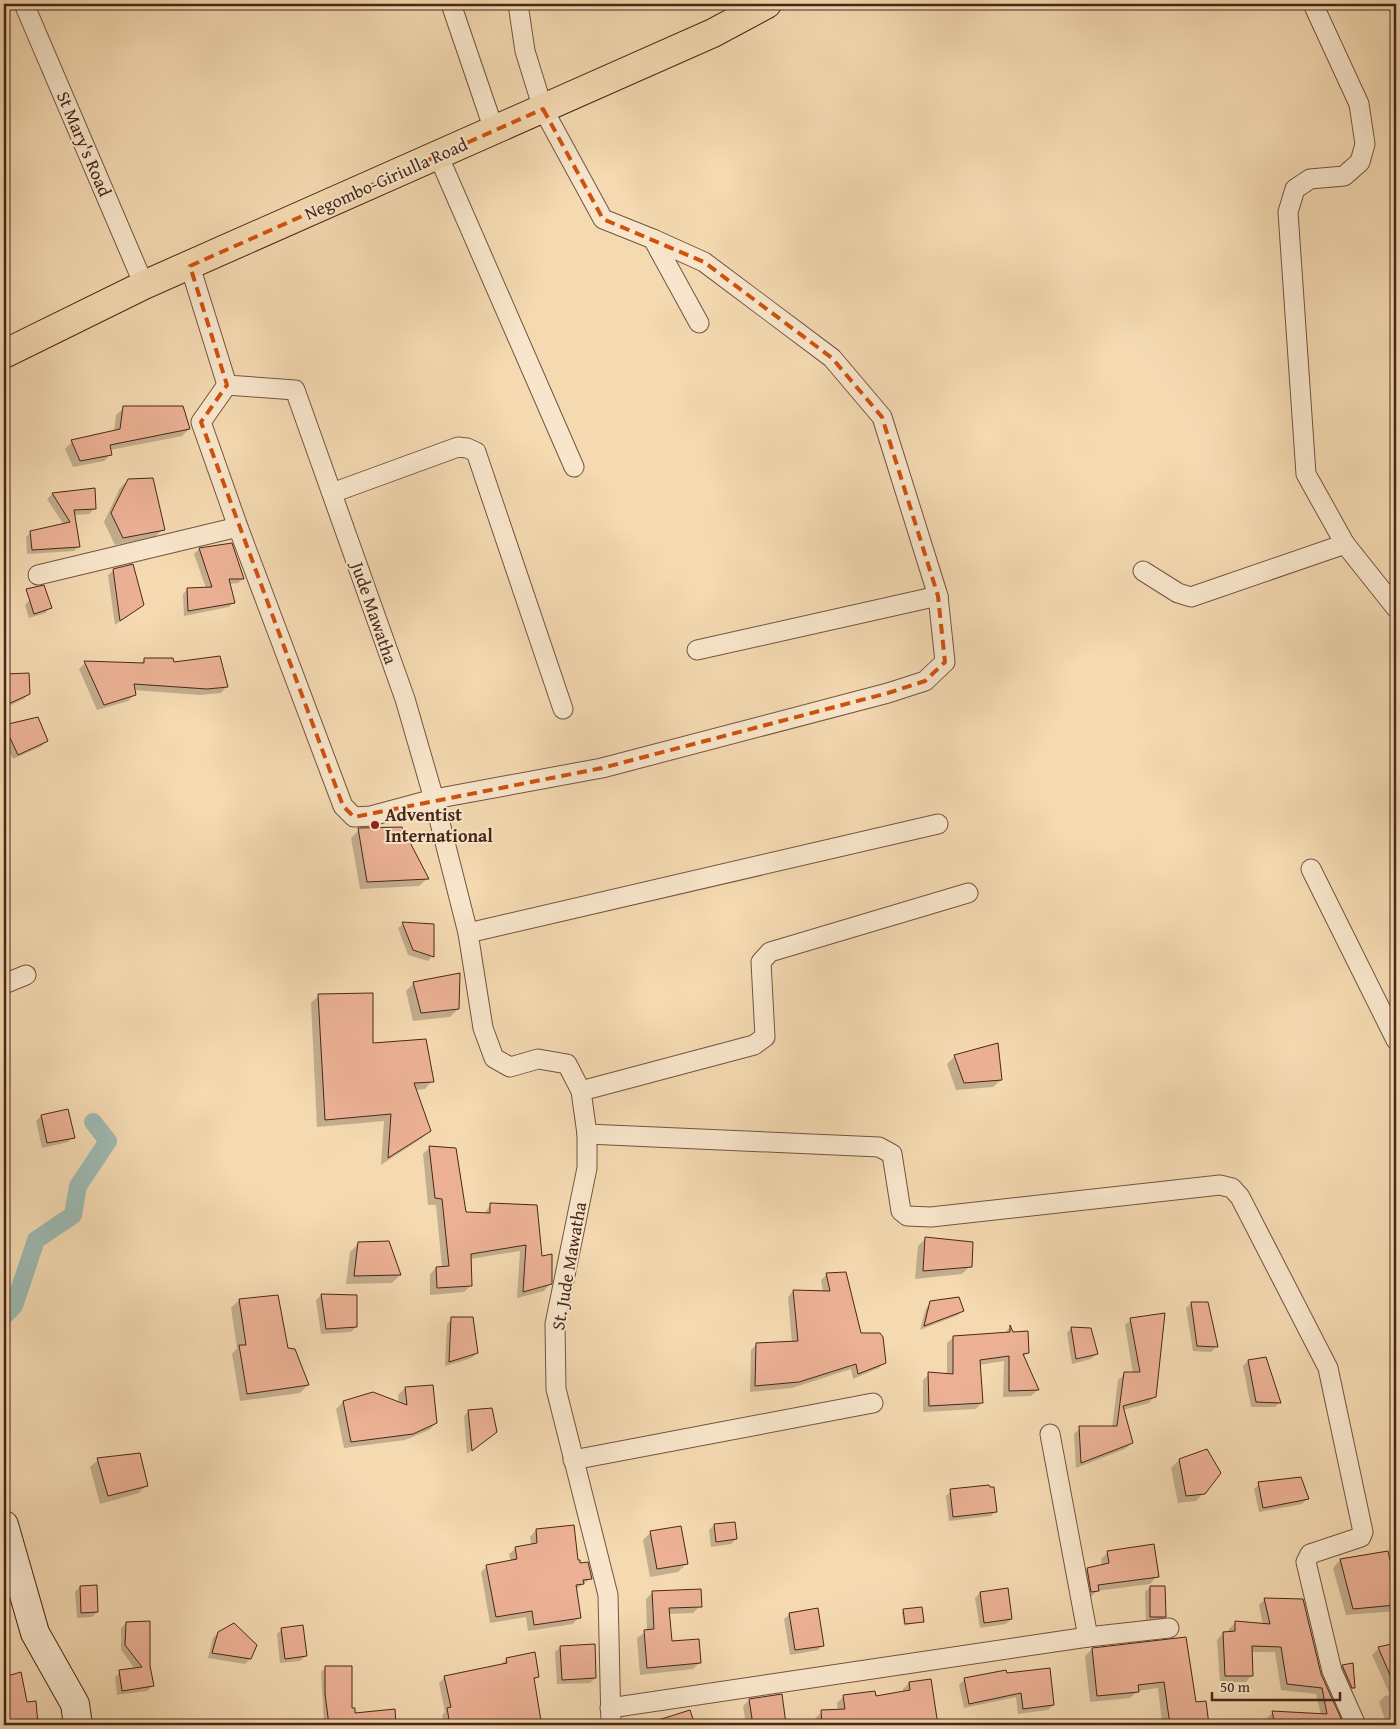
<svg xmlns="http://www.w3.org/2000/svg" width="1400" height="1729" font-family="'Gentium Book Plus',serif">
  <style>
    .shadow { fill: #0003 }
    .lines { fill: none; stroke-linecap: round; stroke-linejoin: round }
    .canal { stroke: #9db9b2; stroke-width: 18 }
    .building { fill: #ecb195; stroke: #482719 }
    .street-casing { stroke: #73543f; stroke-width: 21 }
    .secondary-casing { stroke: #482719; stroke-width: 30 }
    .primary-casing { stroke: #482719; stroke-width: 30 }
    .street { stroke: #f8e6cc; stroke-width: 19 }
    .secondary { stroke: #f8e6cc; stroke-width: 28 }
    .primary { stroke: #f4d9b1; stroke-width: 28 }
    .marked { fill: none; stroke: #d0520e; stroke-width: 4; stroke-dasharray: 10 6; stroke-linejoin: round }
    .poi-dot { fill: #8f2418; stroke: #f8e6cc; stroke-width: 2 }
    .labels { text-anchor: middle; stroke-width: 4; stroke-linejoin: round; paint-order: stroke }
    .street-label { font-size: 18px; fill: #482719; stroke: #f8e6cc }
    .poi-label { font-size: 18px; font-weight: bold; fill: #482719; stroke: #f8e6cc; text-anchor: start }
  </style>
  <rect width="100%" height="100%" fill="#f4d9b1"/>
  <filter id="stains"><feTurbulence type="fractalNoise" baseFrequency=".004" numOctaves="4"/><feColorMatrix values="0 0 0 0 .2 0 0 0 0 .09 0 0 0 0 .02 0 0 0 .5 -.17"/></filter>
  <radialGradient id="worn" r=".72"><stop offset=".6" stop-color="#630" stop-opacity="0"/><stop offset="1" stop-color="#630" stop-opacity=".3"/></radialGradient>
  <g class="shadow">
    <polygon points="124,408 189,429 182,436 110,450 111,454 104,461 73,467 65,449 72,442 114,432 116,415"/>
    <polygon points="128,480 163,529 155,537 115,545 104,522 120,488"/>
    <polygon points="94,490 95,508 89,514 74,515 79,546 74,551 27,554 26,537 31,532 64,525 47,499 52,494"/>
    <polygon points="231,545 243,578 238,583 229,584 234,602 229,607 184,616 183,594 188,589 206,588 194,554 199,549"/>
    <polygon points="114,570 142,605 115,625 108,575"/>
    <polygon points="30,600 50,608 45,613 29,618 25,605"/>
    <polygon points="144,660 174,664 227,686 221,693 200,695 134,690 135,695 128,701 97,710 79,669 85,663 140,664"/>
    <polygon points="28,674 29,693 24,699 4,708 4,675"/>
    <polygon points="37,719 47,741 42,746 13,759 4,741 4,727"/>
    <polygon points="359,830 427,879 419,886 360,889 351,838"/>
    <polygon points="4,906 10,919 4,926"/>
    <polygon points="403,924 432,956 428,961 408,955 398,928"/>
    <polygon points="414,983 458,1009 450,1017 413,1021 406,991"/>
    <polygon points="319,995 372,1044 432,1081 425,1089 415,1090 430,1130 422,1138 381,1165 384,1121 317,1127 311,1003"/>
    <polygon points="955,1056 1001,1080 993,1087 956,1090 947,1064"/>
    <polygon points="41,1116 73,1137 68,1142 42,1148 36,1121"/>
    <polygon points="430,1147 465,1213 484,1214 491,1204 541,1257 550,1284 544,1291 517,1298 520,1251 470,1259 471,1285 464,1292 430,1295 430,1274 436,1268 442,1267 436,1205 428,1205 423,1154"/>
    <polygon points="926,1238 970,1266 962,1274 915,1279 918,1246"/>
    <polygon points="358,1244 400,1275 392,1283 346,1284 350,1252"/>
    <polygon points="827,1274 860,1334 885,1362 879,1368 853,1379 851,1369 792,1388 750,1392 751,1350 757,1344 792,1343 788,1297 793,1291 823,1292 821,1280"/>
    <polygon points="321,1295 356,1327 351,1332 321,1334 316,1300"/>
    <polygon points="239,1300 287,1350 308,1385 300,1393 240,1401 232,1354 237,1348 231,1308"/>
    <polygon points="931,1303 963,1310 958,1315 920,1330 926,1308"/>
    <polygon points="1191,1303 1207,1303 1216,1347 1211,1352 1193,1351 1186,1308"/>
    <polygon points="452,1319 477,1353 472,1358 445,1366 447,1324"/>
    <polygon points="1131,1319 1155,1396 1149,1403 1123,1410 1132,1443 1125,1449 1076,1468 1074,1434 1080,1428 1112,1428 1118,1380 1125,1374 1133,1373 1125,1325"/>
    <polygon points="1010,1327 1028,1352 1023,1357 1038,1390 1031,1396 1003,1397 1004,1361 979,1365 982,1402 976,1409 923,1412 923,1380 929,1374 947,1375 947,1343 954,1337 1004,1334"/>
    <polygon points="1071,1328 1097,1354 1091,1359 1072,1364 1067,1333"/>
    <polygon points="1248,1361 1280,1402 1275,1407 1251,1407 1243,1366"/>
    <polygon points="405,1388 436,1423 429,1430 405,1440 344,1448 336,1409 343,1402 373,1393 399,1404 398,1395"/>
    <polygon points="469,1411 491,1437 467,1454 464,1416"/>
    <polygon points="98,1460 147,1485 139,1493 100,1504 90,1467"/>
    <polygon points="1179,1460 1204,1493 1196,1501 1178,1503 1171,1468"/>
    <polygon points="1259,1484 1307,1499 1302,1504 1259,1512 1254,1489"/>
    <polygon points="951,1491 996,1511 991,1516 949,1521 946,1496"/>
    <polygon points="714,1525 736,1539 731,1544 711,1547 709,1530"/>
    <polygon points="536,1530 577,1562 591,1578 575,1590 579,1617 573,1624 528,1631 526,1617 490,1623 481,1572 487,1566 511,1562 509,1554 516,1548 531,1545 530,1537"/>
    <polygon points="651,1532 686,1564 678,1572 650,1577 643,1540"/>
    <polygon points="1108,1552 1157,1576 1150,1584 1097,1591 1090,1598 1080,1576 1087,1569 1102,1566 1101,1559"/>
    <polygon points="1387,1552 1392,1575 1396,1574 1396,1611 1346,1615 1333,1568 1340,1560"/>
    <polygon points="80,1587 97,1612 92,1617 77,1618 75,1592"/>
    <polygon points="1150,1587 1165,1617 1159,1622 1146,1622 1145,1592"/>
    <polygon points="653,1592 700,1606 693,1613 668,1614 671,1643 700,1662 693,1669 640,1675 637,1638 647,1631 646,1599"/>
    <polygon points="980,1593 1011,1619 1006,1624 980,1628 975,1598"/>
    <polygon points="1265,1599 1321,1676 1344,1725 1268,1725 1267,1718 1273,1712 1321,1715 1316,1694 1281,1690 1275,1652 1251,1652 1252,1675 1246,1682 1220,1682 1217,1640 1223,1633 1229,1633 1229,1629 1235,1623 1263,1625 1259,1605"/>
    <polygon points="904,1610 923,1621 904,1626 902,1612"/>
    <polygon points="790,1614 823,1645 818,1650 790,1655 784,1619"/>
    <polygon points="126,1623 149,1666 152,1686 147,1691 117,1695 115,1677 120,1672 135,1669 121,1650 121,1628"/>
    <polygon points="282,1629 306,1656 300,1661 280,1663 277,1634"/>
    <polygon points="218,1633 250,1659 245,1664 208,1658 213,1638"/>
    <polygon points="1185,1639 1195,1703 1205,1702 1207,1725 1133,1725 1162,1722 1158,1688 1138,1691 1130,1698 1090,1702 1085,1656 1092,1649"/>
    <polygon points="1396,1644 1396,1725 1387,1725 1379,1702 1385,1696 1390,1695 1372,1655 1379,1648"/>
    <polygon points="561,1647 595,1678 590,1683 557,1684 555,1652"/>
    <polygon points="507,1659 538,1677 533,1681 540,1721 536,1725 444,1725 442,1715 445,1712 439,1683 445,1677 500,1665"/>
    <polygon points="1343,1666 1354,1687 1352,1689 1350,1689 1341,1668"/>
    <polygon points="326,1667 354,1715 394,1711 395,1725 324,1725 321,1672"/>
    <polygon points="20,1674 25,1704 35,1702 37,1725 4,1725 4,1678"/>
    <polygon points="1006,1675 1053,1705 1048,1710 1018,1714 1016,1697 964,1708 959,1685 964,1680"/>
    <polygon points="930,1680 936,1725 816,1725 815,1718 822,1712 838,1711 837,1703 843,1697 875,1697 903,1692 903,1689 909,1683"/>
    <polygon points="781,1695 785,1725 746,1725 743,1706 749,1700"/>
  </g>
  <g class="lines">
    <polyline class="canal" points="4,1316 14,1306 36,1240 73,1215 78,1186 108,1141 93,1122"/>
  </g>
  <g class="building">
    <polygon points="123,406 183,406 190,429 110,445 112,455 80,461 71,440 120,429"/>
    <polygon points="153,478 165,530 123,538 111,513 128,479"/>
    <polygon points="95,488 96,509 74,510 80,547 32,550 30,531 70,522 52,493"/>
    <polygon points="232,543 244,579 229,579 235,603 188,611 187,588 212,587 199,548"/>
    <polygon points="133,564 144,605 120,621 113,569"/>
    <polygon points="44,585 52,608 34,614 26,589"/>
    <polygon points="220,656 228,687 207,689 134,684 136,695 104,705 84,661 144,663 144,658 173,658 174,662"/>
    <polygon points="29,673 30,694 4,706 4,674"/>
    <polygon points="38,717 48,741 18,755 4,725"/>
    <polygon points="402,827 429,879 367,882 358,828"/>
    <polygon points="402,922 434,924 434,957 413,950"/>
    <polygon points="460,973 459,1009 421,1013 413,982"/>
    <polygon points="373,993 373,1043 426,1039 434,1082 414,1083 431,1131 388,1158 391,1114 325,1120 318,994"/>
    <polygon points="998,1043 1002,1080 964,1083 954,1055"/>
    <polygon points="68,1109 75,1138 47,1143 41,1115"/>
    <polygon points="429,1146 456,1148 466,1212 490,1213 490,1203 537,1205 542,1256 552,1254 552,1284 523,1292 526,1245 471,1254 472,1286 437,1288 436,1267 449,1266 442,1199 435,1198"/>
    <polygon points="925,1237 973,1242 972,1267 923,1271"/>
    <polygon points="389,1241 401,1275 354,1276 358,1242"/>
    <polygon points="846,1272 861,1333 880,1333 883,1337 886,1363 858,1374 856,1364 799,1382 755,1386 756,1343 798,1341 793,1290 830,1291 826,1273"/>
    <polygon points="321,1294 357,1295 357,1327 326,1329"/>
    <polygon points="278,1295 288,1348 295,1349 309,1385 247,1394 239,1345 246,1345 239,1299"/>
    <polygon points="959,1297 964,1311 924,1326 930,1301"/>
    <polygon points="1191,1302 1208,1302 1218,1347 1197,1346"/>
    <polygon points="1165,1313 1156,1397 1123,1406 1133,1443 1081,1463 1079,1426 1117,1426 1124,1372 1140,1372 1130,1318"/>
    <polygon points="451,1317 473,1317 478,1353 449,1362"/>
    <polygon points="1010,1325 1013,1332 1028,1331 1029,1353 1023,1354 1039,1390 1009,1391 1009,1356 980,1360 983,1403 929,1406 928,1372 953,1374 953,1336 1010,1332"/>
    <polygon points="1071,1327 1091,1328 1098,1354 1076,1359"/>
    <polygon points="1266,1357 1281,1403 1256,1402 1248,1360"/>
    <polygon points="433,1385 437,1423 413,1434 351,1442 343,1401 373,1392 407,1405 405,1387"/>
    <polygon points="492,1408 497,1432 472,1451 468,1410"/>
    <polygon points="1207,1449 1221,1473 1205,1494 1186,1496 1179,1459"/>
    <polygon points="140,1453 148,1486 108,1496 97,1458"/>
    <polygon points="1301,1477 1309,1499 1263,1508 1258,1482"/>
    <polygon points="989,1485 990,1487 994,1487 997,1512 953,1517 950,1489"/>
    <polygon points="735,1522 737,1539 716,1542 714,1524"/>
    <polygon points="574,1525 578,1560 580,1560 580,1563 588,1562 592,1579 583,1580 584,1584 576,1585 581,1618 534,1625 532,1611 496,1617 486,1565 517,1559 515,1547 537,1543 536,1529"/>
    <polygon points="681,1526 688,1564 657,1569 650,1531"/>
    <polygon points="1154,1544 1159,1577 1098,1585 1099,1591 1091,1592 1087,1568 1109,1563 1107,1551"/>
    <polygon points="1388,1551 1396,1587 1396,1605 1353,1609 1340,1559"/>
    <polygon points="97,1585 98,1612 81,1613 80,1586"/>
    <polygon points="1150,1586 1165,1586 1166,1617 1150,1617"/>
    <polygon points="1008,1588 1012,1619 984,1623 980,1592"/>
    <polygon points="701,1589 702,1607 669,1608 672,1641 699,1639 701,1663 647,1668 644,1630 654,1629 652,1591"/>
    <polygon points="1264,1598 1303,1599 1321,1674 1344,1725 1275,1725 1272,1711 1327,1714 1322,1688 1287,1684 1281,1647 1252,1646 1253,1676 1225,1676 1223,1632 1235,1631 1235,1621 1270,1624"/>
    <polygon points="922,1607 924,1622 905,1624 903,1609"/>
    <polygon points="818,1608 824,1646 795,1650 789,1613"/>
    <polygon points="150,1621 150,1666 154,1686 122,1691 119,1670 142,1667 125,1645 126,1622"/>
    <polygon points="234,1623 257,1645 251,1659 212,1653 218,1632"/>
    <polygon points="303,1625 307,1656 285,1659 281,1628"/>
    <polygon points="1186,1637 1196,1702 1206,1701 1209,1725 1170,1725 1164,1682 1138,1685 1139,1692 1097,1696 1092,1648"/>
    <polygon points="1396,1643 1396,1689 1378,1647"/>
    <polygon points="595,1644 596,1678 562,1680 560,1646"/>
    <polygon points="535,1652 539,1677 534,1678 541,1721 519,1725 450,1725 447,1708 451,1707 444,1676 507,1663 506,1658"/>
    <polygon points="1353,1663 1355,1688 1352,1688 1342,1665"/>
    <polygon points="325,1666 352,1666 352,1708 355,1708 355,1713 395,1709 396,1725 329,1725 325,1694"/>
    <polygon points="1050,1668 1054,1705 1023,1709 1021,1693 969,1704 964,1678 1006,1670 1007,1673"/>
    <polygon points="21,1672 27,1702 36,1701 38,1725 4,1725 4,1677"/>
    <polygon points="931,1679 938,1725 822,1725 821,1710 845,1709 843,1695 875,1691 876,1696 910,1690 909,1682"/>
    <polygon points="782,1694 786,1724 753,1725 749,1699"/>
    <polygon points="690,1710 695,1725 653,1725 652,1722"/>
  </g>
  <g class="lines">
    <g class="street-casing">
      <g id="street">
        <polyline points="24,4 144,285"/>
        <polyline points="451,4 494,130"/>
        <polyline points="518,4 525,51 543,109 603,219 653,239 699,323"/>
        <polyline points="1313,4 1359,104 1365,144 1360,162 1344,176 1310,179 1295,189 1288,212 1306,474 1345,544 1396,608"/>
        <polyline points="438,155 574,467"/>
        <polyline points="190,266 227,385 295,390 405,699 434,799 468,933 483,1028 494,1058 510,1067 538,1059 567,1064 581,1091 587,1134 587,1168 555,1324 556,1389 608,1595 611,1725"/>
        <polyline points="227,385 201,422 238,527 343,806 354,817 371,816 434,799 602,768 888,693 925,681 945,662 938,596 882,417 832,358 704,262 653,239"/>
        <polyline points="332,493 458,447 467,448 476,452 563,709"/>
        <polyline points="1143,571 1178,593 1191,597 1345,544"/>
        <polyline points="38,575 238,527"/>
        <polyline points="697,650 938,596"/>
        <polyline points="1311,869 1396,1040"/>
        <polyline points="468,933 938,824"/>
        <polyline points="4,984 26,975"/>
        <polyline points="581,1091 754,1045 765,1037 761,962 770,952 968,893"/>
        <polyline points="587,1134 879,1147 892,1154 901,1211 907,1216 931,1217 1220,1185 1232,1188 1240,1197 1328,1368 1363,1532 1361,1537 1310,1554 1306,1562 1332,1671 1356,1725"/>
        <polyline points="1050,1434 1088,1637"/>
        <polyline points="573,1460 873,1403"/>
        <polyline points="610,1708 1088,1637 1169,1628"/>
      </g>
    </g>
    <g class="secondary-casing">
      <polyline id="secondary" points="4,1525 35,1633 75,1704 78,1725"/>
    </g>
    <g class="primary-casing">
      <polyline id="primary" points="4,354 144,285 713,33 767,4"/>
    </g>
    <use href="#street" class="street"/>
    <use href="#secondary" class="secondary"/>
    <use href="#primary" class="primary"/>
  </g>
  <path class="marked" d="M543,109L603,219L704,262L832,358L882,417L938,596L945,662L925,681L888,693L602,768L354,817L343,806L201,422L227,385L190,266Z"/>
  <circle class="poi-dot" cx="375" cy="825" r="5"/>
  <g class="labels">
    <g class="street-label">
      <text transform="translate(84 144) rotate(67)" y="6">St Mary's Road</text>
      <text transform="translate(386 179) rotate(-24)" y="6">Negombo-Giriulla Road</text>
      <text transform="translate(374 613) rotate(71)" y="6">Jude Mawatha</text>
      <text transform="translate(569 1266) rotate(-80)" y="6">St. Jude Mawatha</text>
    </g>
    <g class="poi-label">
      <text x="385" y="821">Adventist<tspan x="385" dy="21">International</tspan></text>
    </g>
  </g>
  <rect width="1400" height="1729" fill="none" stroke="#f4d9b1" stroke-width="20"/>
  <rect x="5" y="5" width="1390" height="1719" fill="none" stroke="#482719" stroke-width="2.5"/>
  <rect x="10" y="10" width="1380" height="1709" fill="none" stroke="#482719"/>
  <path d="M1212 1692v8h128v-8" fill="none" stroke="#482719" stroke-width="2.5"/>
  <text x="1220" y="1692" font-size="15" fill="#482719" stroke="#f8e6cc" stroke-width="4" paint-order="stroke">50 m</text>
  <rect width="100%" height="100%" filter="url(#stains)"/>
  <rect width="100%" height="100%" fill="url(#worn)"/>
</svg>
